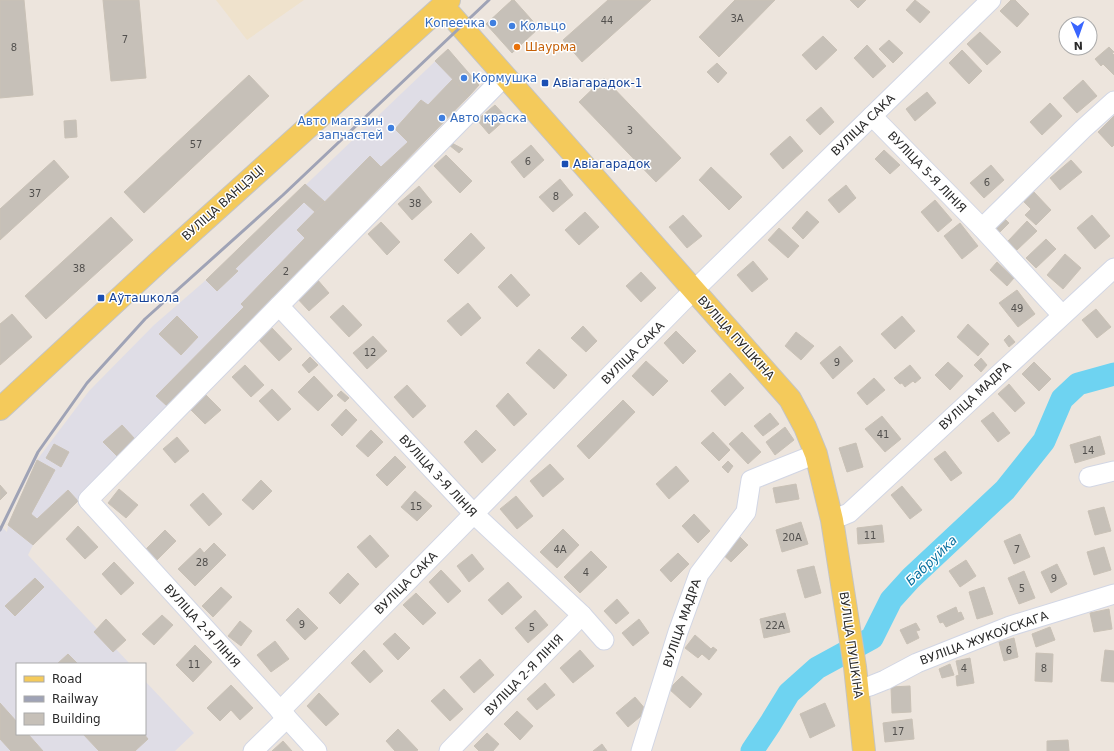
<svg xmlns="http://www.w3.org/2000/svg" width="1114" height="751" font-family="'DejaVu Sans',sans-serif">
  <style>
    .industrial { fill: #dfdde6 }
    .education { fill: #efe2cc }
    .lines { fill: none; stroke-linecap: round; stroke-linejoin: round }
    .river { stroke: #6ed3f1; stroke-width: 23 }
    .building { fill: #c6c0b8; stroke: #c9c1b6 }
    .minor-casing { stroke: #d2d6e4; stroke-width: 21 }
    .major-casing { stroke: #c4c4c4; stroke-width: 24 }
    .minor { stroke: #fff; stroke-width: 19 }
    .major { stroke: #f4ca5b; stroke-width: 22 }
    .rail { stroke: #9fa3b6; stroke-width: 3 }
    .shop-dot { fill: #3f7fe0; stroke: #fff; stroke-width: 1.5 }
    .food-dot { fill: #e8710a; stroke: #fff; stroke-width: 1.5 }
    .transit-dot { fill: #1a4fb4; stroke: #fff; stroke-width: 1.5 }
    .labels { text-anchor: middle; stroke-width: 3; stroke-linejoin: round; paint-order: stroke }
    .number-label { font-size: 10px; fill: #52504e }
    .shop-label { font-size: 12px; fill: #366cbe; stroke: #fff; text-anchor: start }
    .food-label { font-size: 12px; fill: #c56008; stroke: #fff; text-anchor: start }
    .transit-label { font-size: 12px; fill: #164399; stroke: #fff; text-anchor: start }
    .street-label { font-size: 12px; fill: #2b2b2b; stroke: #fff }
    .water-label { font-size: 13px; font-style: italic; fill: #0a72a0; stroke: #fff }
  </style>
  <rect width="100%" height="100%" fill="#ede5dd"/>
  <polygon class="industrial" points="448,49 479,85 167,406 78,501 33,545 28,555 130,664 17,664 17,734 145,734 145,681 194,733 175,751 0,751 0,525 7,532 8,525 37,460 89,391 154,325 206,280"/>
  <polygon class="education" points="216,0 304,0 247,40"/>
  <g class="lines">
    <polyline class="river" points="752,751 770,724 789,693 817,668 872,638 891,600 911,578 1005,490 1044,441 1062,399 1078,384 1114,374"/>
  </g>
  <g class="building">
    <polygon points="0,0 24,0 33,95 0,98"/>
    <polygon points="103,0 139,0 146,78 111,81"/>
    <polygon points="512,0 514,0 539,28 512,53 486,24"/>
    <polygon points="608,0 651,0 582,62 563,40"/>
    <polygon points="735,0 775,0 719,57 699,37"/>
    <polygon points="850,0 866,0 858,8"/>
    <polygon points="915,0 930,12 920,23 906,10"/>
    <polygon points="1011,0 1015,0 1029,14 1017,27 1000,11"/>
    <polygon points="980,32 1001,52 987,65 967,44"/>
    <polygon points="823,36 837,50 816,70 802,55"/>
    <polygon points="889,40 903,53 893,63 879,49"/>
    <polygon points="867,45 886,66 873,78 854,58"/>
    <polygon points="1109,47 1114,52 1112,53 1114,55 1114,75 1103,64 1101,66 1095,59"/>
    <polygon points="448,49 479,85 469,96 435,61"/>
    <polygon points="962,50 982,71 969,84 949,63"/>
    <polygon points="717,63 727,73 718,83 707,72"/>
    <polygon points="249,75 269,96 144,213 124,192"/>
    <polygon points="604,78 681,158 656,182 579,102"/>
    <polygon points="453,79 469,96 167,406 156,396 244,307 241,304 305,238 297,230 370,156 381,167 408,142 395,129 421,100 428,105"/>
    <polygon points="1083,80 1097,96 1077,113 1063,98"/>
    <polygon points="927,92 936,103 915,121 906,109"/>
    <polygon points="1050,103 1062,116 1042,135 1030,122"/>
    <polygon points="495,105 507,118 489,134 477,120"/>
    <polygon points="821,107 834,122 820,135 806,120"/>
    <polygon points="1114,116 1114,145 1112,147 1098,132"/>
    <polygon points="76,120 77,137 65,138 64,121"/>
    <polygon points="790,136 803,151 783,169 770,154"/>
    <polygon points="450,142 463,149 459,153 449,145"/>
    <polygon points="531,145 544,160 524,178 511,162"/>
    <polygon points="884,150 900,165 890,174 875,159"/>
    <polygon points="446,155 472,181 460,193 434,166"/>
    <polygon points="54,160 69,177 0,240 0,209"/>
    <polygon points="1071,160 1082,172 1060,190 1050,178"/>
    <polygon points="991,165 1004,180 984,198 970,183"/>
    <polygon points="711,167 742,197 729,210 699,180"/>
    <polygon points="560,179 573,195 553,212 539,197"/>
    <polygon points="305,184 325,202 315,212 304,202 235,269 238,271 217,291 206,280"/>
    <polygon points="846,185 856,198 839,213 828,200"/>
    <polygon points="419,186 432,202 412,220 398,204"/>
    <polygon points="1033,191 1051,210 1036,225 1025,215 1031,209 1023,201"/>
    <polygon points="935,200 952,220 938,232 921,212"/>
    <polygon points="807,211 819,222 803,239 792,228"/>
    <polygon points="585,212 599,227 579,245 565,230"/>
    <polygon points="683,215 702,236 687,248 669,227"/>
    <polygon points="1001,215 1009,223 1000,232 992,224"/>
    <polygon points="1092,215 1110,236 1095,249 1077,228"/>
    <polygon points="111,217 133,240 46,319 25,296"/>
    <polygon points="1027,221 1037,231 1017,250 1008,241"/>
    <polygon points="381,222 400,242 387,255 368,234"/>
    <polygon points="960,223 978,246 962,259 944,236"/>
    <polygon points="779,228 799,246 788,258 768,240"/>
    <polygon points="471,233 485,248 458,274 444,260"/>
    <polygon points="1046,239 1056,249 1036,268 1026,258"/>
    <polygon points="1065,254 1081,268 1063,289 1047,275"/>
    <polygon points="753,261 768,279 752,292 737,275"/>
    <polygon points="997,262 1014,278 1007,286 990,270"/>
    <polygon points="641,272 656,288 641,302 626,286"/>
    <polygon points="511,274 530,295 517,307 498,287"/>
    <polygon points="316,278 329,293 309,311 295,296"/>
    <polygon points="1017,290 1035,314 1018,327 999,303"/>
    <polygon points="468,303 481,318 461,336 447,321"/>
    <polygon points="343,305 362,325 349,337 330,317"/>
    <polygon points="1096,309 1111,327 1097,338 1082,320"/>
    <polygon points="12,314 32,337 0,365 0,324"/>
    <polygon points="177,316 198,337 181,355 159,334"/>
    <polygon points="902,316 915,331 895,349 881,334"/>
    <polygon points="968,324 989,344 978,356 957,337"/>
    <polygon points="583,326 597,341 586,352 571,338"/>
    <polygon points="272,328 292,349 279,361 259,340"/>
    <polygon points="676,331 696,351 683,364 664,343"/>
    <polygon points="796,332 814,346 801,360 785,346"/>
    <polygon points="1009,335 1015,342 1009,347 1004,340"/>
    <polygon points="373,336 387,351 367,369 353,353"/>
    <polygon points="840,346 853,361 833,379 820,363"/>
    <polygon points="539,349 567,375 554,389 526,363"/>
    <polygon points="310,357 318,365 309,373 302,365"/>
    <polygon points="981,358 987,365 981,372 974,365"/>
    <polygon points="646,361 668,381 653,396 632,376"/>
    <polygon points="948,362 963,376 950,390 935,375"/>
    <polygon points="1034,362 1051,379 1039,391 1022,374"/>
    <polygon points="245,365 264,385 251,397 232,377"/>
    <polygon points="910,365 921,378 915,383 913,381 905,387 902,383 900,384 894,378"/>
    <polygon points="730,373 744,388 725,406 711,391"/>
    <polygon points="314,376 333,396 318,411 298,392"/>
    <polygon points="874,378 885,390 867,405 857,393"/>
    <polygon points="1009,384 1025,403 1015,412 998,394"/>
    <polygon points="407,385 426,406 413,418 394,397"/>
    <polygon points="272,389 291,409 278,421 259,401"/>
    <polygon points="341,391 349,398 345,402 337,395"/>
    <polygon points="508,393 527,414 514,426 496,406"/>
    <polygon points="206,395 221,410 205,424 191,410"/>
    <polygon points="623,400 635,412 589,459 577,446"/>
    <polygon points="346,409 357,420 342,436 331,425"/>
    <polygon points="993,412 1010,433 998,442 981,421"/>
    <polygon points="770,413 779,424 763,436 754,426"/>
    <polygon points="882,416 901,439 885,452 865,429"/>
    <polygon points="122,425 135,439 117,456 103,442"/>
    <polygon points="785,427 794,440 775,455 766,442"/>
    <polygon points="371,430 383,442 368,457 356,446"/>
    <polygon points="476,430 496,450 482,463 464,442"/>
    <polygon points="713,432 730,450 719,461 701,443"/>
    <polygon points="742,432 761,452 748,464 729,444"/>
    <polygon points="1100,436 1105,454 1075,463 1070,445"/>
    <polygon points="177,437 189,451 175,463 163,449"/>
    <polygon points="856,443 863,467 847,472 839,448"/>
    <polygon points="54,444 69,452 61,467 46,458"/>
    <polygon points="945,451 962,473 951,481 934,459"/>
    <polygon points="395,456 406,467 387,486 376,475"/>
    <polygon points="37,460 55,470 31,514 37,519 68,490 78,501 33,545 8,525"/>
    <polygon points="728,461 733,466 728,473 722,467"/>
    <polygon points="550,464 564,479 543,497 530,481"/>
    <polygon points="676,466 689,481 669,499 656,484"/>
    <polygon points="261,480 272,491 253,510 242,500"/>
    <polygon points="796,484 799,499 776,503 773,488"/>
    <polygon points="0,485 7,493 0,500"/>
    <polygon points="902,486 922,510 910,519 891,495"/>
    <polygon points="119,489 138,505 126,518 108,503"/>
    <polygon points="415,491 432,506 417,521 401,507"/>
    <polygon points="203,493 222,514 209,526 190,505"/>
    <polygon points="516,496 533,516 517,529 500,509"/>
    <polygon points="1104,507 1111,531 1095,535 1088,511"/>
    <polygon points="694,514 710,531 698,543 682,526"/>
    <polygon points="801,522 808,544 782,552 776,530"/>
    <polygon points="882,525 884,542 858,544 857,528"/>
    <polygon points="78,526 98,547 85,559 66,539"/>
    <polygon points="563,529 579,545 557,568 540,552"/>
    <polygon points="165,530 176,541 156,561 145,550"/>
    <polygon points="737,534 748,545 731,562 720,552"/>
    <polygon points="1020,534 1030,557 1014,564 1004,541"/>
    <polygon points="370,535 389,556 376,568 357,547"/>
    <polygon points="214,543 226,555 195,586 178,569 200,548 204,553"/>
    <polygon points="1104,547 1111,570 1094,575 1087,552"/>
    <polygon points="591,551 607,567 580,593 564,577"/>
    <polygon points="678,553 689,564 671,582 660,570"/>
    <polygon points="472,554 484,569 469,582 457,566"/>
    <polygon points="966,560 976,576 960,587 949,571"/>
    <polygon points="114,562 134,583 121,595 102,574"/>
    <polygon points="1057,564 1067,584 1051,593 1041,572"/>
    <polygon points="814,566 821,593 805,598 797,570"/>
    <polygon points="441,570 461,591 448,603 429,582"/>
    <polygon points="1024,571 1035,598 1019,604 1008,578"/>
    <polygon points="348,573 359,584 340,604 329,593"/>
    <polygon points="35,578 44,587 15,616 5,606"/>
    <polygon points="508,582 522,597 502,615 488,600"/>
    <polygon points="221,587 232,597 213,617 202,606"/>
    <polygon points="984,587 993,614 977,619 969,592"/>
    <polygon points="416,593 436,613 423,625 403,605"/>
    <polygon points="617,599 629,613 616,624 604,611"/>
    <polygon points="956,607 958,613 961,612 964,619 946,627 943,622 940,623 937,616"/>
    <polygon points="298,608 318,628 305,640 286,620"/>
    <polygon points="1109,609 1112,629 1094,632 1090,613"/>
    <polygon points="535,610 548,625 528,643 515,628"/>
    <polygon points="785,613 790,632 764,638 760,619"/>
    <polygon points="162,615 173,625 154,645 142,634"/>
    <polygon points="106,619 126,640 113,652 94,632"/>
    <polygon points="639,619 649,633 633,646 622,633"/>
    <polygon points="240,621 252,631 241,646 228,636"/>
    <polygon points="916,623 920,630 916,631 919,638 907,644 900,630"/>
    <polygon points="1050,627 1055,640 1036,647 1032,634"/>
    <polygon points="395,633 410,648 398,660 383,644"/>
    <polygon points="695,635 711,649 713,647 717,650 709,660 702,654 698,658 685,648"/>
    <polygon points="1014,638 1018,657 1004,661 999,642"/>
    <polygon points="275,641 289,659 271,672 257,655"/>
    <polygon points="195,645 212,662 193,682 176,665"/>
    <polygon points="364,650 383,671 370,683 351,663"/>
    <polygon points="580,650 594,666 573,683 560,668"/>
    <polygon points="1105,650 1114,651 1114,682 1101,681"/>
    <polygon points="1036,653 1053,654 1052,682 1035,681"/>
    <polygon points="68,654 78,664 57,664"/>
    <polygon points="970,658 974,683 957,686 956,676 959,675 956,661"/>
    <polygon points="480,659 494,675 474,693 460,677"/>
    <polygon points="950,664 954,675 942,678 939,669"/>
    <polygon points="682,676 702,694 690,708 669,689"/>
    <polygon points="545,683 555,695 537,710 527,699"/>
    <polygon points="231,685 253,708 240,720 231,710 220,721 207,708"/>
    <polygon points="910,686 911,712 892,713 891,687"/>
    <polygon points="444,689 463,709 450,721 431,701"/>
    <polygon points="319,693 339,714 326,726 307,706"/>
    <polygon points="635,697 647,711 628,727 616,713"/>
    <polygon points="0,703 17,722 17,734 28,734 43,751 11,751 0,739"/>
    <polygon points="825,703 835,726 810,738 800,714"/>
    <polygon points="517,711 533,726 520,740 504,724"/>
    <polygon points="912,719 914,739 885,742 883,723"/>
    <polygon points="398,729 418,750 416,751 395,751 386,741"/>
    <polygon points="487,733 499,744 493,751 479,751 474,746"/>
    <polygon points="83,734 144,734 148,739 135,751 99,751"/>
    <polygon points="1068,740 1069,751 1047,751 1047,741"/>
    <polygon points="283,741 292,751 272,751"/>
    <polygon points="602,744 607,751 593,751"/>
  </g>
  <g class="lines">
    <g class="minor-casing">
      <g id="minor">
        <polyline points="872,116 982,228 1062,315"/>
        <polyline points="982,228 1083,129 1114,101"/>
        <polyline points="279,306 474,514 582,615 604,640"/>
        <polyline points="1089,477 1114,471"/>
        <polyline points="832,520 849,513 1114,268"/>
        <polyline points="857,690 870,686 885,680 917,663 1010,626 1114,594"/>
        <polyline points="280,711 681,303 872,116 991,0"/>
        <polyline points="253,751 287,718"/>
        <polyline points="317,751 88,500 505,76"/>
        <polyline points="449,751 582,615"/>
        <polyline points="641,751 678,632 699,574 746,512 751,480 816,454"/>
      </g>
    </g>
    <g class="major-casing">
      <g id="major">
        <polyline points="443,6 790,399 805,427 816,454 832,520 855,667 864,751"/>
        <polyline points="0,409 164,257 449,0"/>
      </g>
    </g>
    <use href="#minor" class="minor"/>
    <use href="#major" class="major"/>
    <polyline class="rail" points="0,530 38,452 87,383 145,319 283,195 489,0"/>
  </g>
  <g class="shop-dot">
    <circle cx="493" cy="23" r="4"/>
    <circle cx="512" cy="26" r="4"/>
    <circle cx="464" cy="78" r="4"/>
    <circle cx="442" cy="118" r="4"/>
    <circle cx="391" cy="128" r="4"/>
  </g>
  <circle class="food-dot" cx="517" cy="47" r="4"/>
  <g class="transit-dot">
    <rect x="541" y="79" width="8" height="8" rx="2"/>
    <rect x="561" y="160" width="8" height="8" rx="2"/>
    <rect x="97" y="294" width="8" height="8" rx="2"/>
  </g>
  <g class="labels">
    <g class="number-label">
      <text x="737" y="22">3А</text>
      <text x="607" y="24">44</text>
      <text x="125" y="43">7</text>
      <text x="14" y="51">8</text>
      <text x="630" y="134">3</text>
      <text x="196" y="148">57</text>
      <text x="528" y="165">6</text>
      <text x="987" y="186">6</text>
      <text x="35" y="197">37</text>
      <text x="556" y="200">8</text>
      <text x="415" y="207">38</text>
      <text x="79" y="272">38</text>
      <text x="286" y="275">2</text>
      <text x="1017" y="312">49</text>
      <text x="370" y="356">12</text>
      <text x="837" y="366">9</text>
      <text x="883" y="438">41</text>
      <text x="1088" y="454">14</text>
      <text x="416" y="510">15</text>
      <text x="870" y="539">11</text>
      <text x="792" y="541">20А</text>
      <text x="560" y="553">4А</text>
      <text x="1017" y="553">7</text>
      <text x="202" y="566">28</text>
      <text x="586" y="576">4</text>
      <text x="1054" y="582">9</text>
      <text x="1022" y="592">5</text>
      <text x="302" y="628">9</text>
      <text x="775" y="629">22А</text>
      <text x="532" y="631">5</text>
      <text x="1009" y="654">6</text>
      <text x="194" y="668">11</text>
      <text x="964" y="672">4</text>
      <text x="1044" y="672">8</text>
      <text x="898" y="735">17</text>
    </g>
    <g class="shop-label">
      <text x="485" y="27" text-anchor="end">Копеечка</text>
      <text x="520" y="30">Кольцо</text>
      <text x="472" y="82">Кормушка</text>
      <text x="450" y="122">Авто краска</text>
      <text x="383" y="125" text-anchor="end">Авто магазин<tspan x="383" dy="14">запчастей</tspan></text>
    </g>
    <g class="food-label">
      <text x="525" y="51">Шаурма</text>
    </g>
    <g class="transit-label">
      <text x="553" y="87">Авіагарадок-1</text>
      <text x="573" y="168">Авіагарадок</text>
      <text x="109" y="302">Аўташкола</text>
    </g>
    <g class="street-label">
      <text transform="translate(863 125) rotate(-44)" y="4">ВУЛІЦА САКА</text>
      <text transform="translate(927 172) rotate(46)" y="4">ВУЛІЦА 5-Я ЛІНІЯ</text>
      <text transform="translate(223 203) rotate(-42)" y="4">ВУЛІЦА ВАНЦЭЦІ</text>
      <text transform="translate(736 338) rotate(48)" y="4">ВУЛІЦА ПУШКІНА</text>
      <text transform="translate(633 353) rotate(-45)" y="4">ВУЛІЦА САКА</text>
      <text transform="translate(975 396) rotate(-43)" y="4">ВУЛІЦА МАДРА</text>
      <text transform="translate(438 476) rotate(47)" y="4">ВУЛІЦА 3-Я ЛІНІЯ</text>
      <text transform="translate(406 583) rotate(-45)" y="4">ВУЛІЦА САКА</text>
      <text transform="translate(682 623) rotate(-71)" y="4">ВУЛІЦА МАДРА</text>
      <text transform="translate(202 626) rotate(48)" y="4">ВУЛІЦА 2-Я ЛІНІЯ</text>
      <text transform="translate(984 638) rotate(-20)" y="4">ВУЛІЦА ЖУКОЎСКАГА</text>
      <text transform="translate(851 645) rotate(82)" y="4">ВУЛІЦА ПУШКІНА</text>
      <text transform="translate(524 675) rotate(-46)" y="4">ВУЛІЦА 2-Я ЛІНІЯ</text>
    </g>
    <g class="water-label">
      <text transform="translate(931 560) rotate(-44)" y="5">Бабруйка</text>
    </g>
  </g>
  <rect x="16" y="663" width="130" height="72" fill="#ffffff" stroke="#aaaaaa"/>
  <rect x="24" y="676" width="20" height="6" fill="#f4ca5b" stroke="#aaaaaa"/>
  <text x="52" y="683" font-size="12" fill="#2b2b2b">Road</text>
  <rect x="24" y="696" width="20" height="6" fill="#9fa3b6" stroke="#aaaaaa"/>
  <text x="52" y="703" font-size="12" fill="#2b2b2b">Railway</text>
  <rect x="24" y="713" width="20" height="12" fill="#c6c0b8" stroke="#aaaaaa"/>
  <text x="52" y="723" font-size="12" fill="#2b2b2b">Building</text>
  <g transform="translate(1078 36) rotate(178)"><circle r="19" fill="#ffffff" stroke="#aaaaaa"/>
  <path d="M0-3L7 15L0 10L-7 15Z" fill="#3965fe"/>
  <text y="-6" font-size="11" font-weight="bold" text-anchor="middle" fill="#2b2b2b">N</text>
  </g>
</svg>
